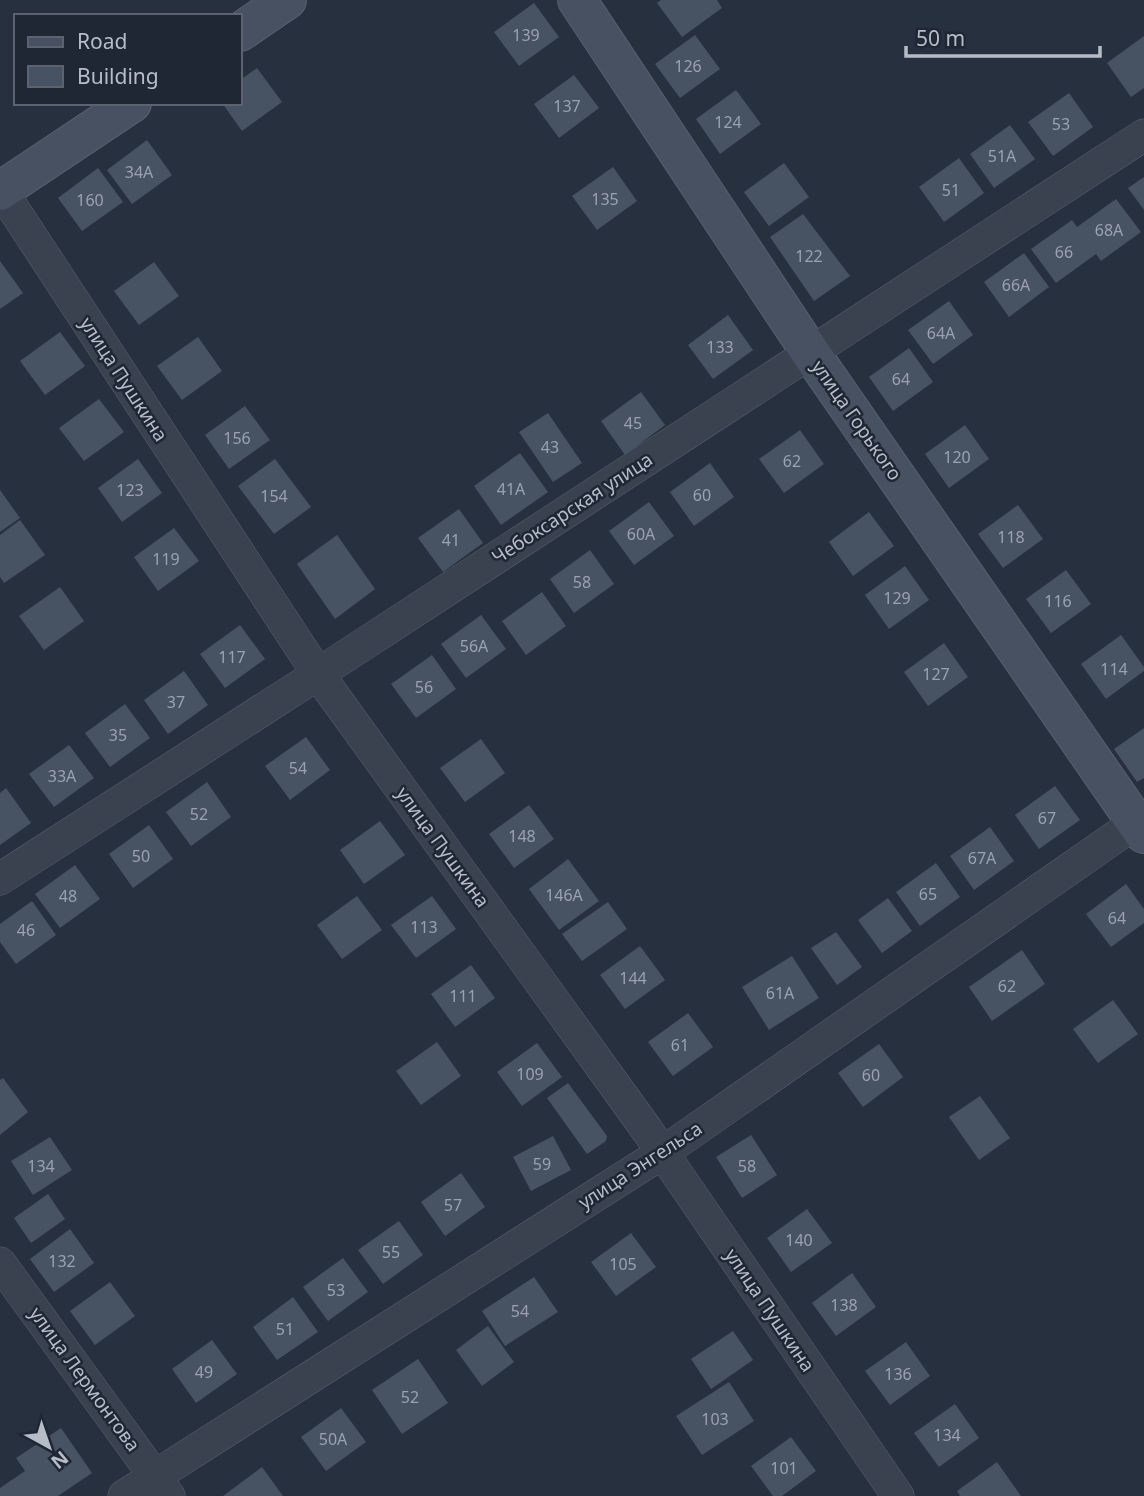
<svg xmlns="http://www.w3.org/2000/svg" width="1144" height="1496" font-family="'Noto Sans',sans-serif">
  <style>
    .building { fill: #475263 }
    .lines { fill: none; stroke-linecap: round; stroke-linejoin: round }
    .street-casing { stroke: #58606c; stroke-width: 33 }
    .secondary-casing { stroke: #58606c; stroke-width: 40 }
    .street { stroke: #3a424f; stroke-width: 32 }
    .secondary { stroke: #485162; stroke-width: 38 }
    .labels { text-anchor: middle; stroke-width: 5; stroke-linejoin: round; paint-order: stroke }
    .number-label { font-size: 16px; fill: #9aa2b0 }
    .street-label { font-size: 19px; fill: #b6bdc9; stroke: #1f2734 }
  </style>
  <rect width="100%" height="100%" fill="#26303f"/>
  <g class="building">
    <polygon points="661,0 717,0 722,8 682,37 657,3"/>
    <polygon points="534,3 559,37 519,66 494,32"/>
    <polygon points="695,35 720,69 680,98 655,64"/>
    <polygon points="1144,36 1144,88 1131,97 1107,63"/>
    <polygon points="257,68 282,102 242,131 222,103 240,103 240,80"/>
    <polygon points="574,75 599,108 559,138 534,104"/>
    <polygon points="736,90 761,124 720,154 696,119"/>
    <polygon points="1069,93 1093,127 1053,156 1028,122"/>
    <polygon points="1010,125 1035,159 994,188 970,154"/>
    <polygon points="147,140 172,175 132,204 107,170"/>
    <polygon points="959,158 984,193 944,222 919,187"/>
    <polygon points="784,163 809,197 769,226 744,192"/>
    <polygon points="613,167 637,201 597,230 572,196"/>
    <polygon points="98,168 123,202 82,231 58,198"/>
    <polygon points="1144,177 1144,210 1128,188"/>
    <polygon points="1116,199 1141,232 1101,261 1096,254 1056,283 1031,249 1072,220 1077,227"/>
    <polygon points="803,214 850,276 814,301 770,237"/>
    <polygon points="1024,253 1049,287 1009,317 984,282"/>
    <polygon points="0,261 23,293 0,309"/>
    <polygon points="154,262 179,296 139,325 114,291"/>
    <polygon points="949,301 973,335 933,364 908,330"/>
    <polygon points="728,315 753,350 713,379 688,345"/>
    <polygon points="60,332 85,366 45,395 20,361"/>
    <polygon points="198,337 222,371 182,400 157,366"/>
    <polygon points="909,348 933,382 893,411 869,377"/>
    <polygon points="641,392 665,425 625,455 601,421"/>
    <polygon points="99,399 124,432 84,461 59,428"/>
    <polygon points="245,406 270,440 229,469 205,435"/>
    <polygon points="548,413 582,463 553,482 519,432"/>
    <polygon points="965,425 989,459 949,488 925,454"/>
    <polygon points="800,430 824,464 784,493 759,459"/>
    <polygon points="520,453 548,492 501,525 474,486"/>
    <polygon points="138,459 162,493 122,522 98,488"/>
    <polygon points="275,459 311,507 274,534 238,486"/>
    <polygon points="710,463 734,497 694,526 670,492"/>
    <polygon points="0,490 20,518 0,532"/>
    <polygon points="649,502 674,536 634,565 609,531"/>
    <polygon points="1018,505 1043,539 1003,568 978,534"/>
    <polygon points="459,509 483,543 443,572 418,538"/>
    <polygon points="869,512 894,546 853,576 829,542"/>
    <polygon points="20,520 45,555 4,583 0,577 0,535"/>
    <polygon points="174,528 199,561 158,591 134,557"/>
    <polygon points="337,535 375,589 335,619 297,564"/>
    <polygon points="590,550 614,584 574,613 550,579"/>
    <polygon points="905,566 929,600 889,629 865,595"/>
    <polygon points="1066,570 1091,604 1051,633 1026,599"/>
    <polygon points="60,587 84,621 44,650 19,616"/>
    <polygon points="542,592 566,626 526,655 502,621"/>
    <polygon points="481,615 506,649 466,678 441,644"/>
    <polygon points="240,625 265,659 225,688 200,654"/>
    <polygon points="1121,635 1144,667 1144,671 1106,699 1081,664"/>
    <polygon points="944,643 968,677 928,706 904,672"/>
    <polygon points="432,655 456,689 416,718 391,684"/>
    <polygon points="184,671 208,705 168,734 144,700"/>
    <polygon points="125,704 150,738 110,767 85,733"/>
    <polygon points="1144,728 1144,778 1137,782 1114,749"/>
    <polygon points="306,737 330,770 290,800 265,766"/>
    <polygon points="481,739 505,773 465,802 440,768"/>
    <polygon points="69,745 94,778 54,807 29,774"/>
    <polygon points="207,782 231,817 191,846 166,812"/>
    <polygon points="1055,786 1080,820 1039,849 1015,815"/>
    <polygon points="6,788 31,823 0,845 0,793"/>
    <polygon points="529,805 554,839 514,868 489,834"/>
    <polygon points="380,821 405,855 364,884 340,850"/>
    <polygon points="149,825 173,859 133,888 109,854"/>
    <polygon points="990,827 1014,861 974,890 950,856"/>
    <polygon points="568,859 599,901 559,930 529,889"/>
    <polygon points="936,863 960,897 920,926 896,892"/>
    <polygon points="75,865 100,899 60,928 35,894"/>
    <polygon points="1126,884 1144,909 1144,923 1111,947 1086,914"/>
    <polygon points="357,896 382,930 342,959 317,925"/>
    <polygon points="432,896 456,929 416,958 391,925"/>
    <polygon points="888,898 912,931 882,953 858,920"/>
    <polygon points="32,901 56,935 16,964 0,942 0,924"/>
    <polygon points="608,902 627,929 582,961 562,934"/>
    <polygon points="836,932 862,967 837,985 811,948"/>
    <polygon points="640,946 665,980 625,1009 600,975"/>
    <polygon points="1022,950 1045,984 992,1021 969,987"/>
    <polygon points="792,956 819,998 769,1030 742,987"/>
    <polygon points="471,965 495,998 455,1027 431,994"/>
    <polygon points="1113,1000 1138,1034 1098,1063 1073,1029"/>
    <polygon points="688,1013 713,1047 673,1076 648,1042"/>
    <polygon points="437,1042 461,1076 421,1105 396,1071"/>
    <polygon points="537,1043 562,1077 522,1106 497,1072"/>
    <polygon points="879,1044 903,1077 863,1107 838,1073"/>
    <polygon points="3,1078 28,1112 0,1135 0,1080"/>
    <polygon points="568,1083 607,1136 606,1141 587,1154 547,1098"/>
    <polygon points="980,1096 1010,1138 979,1160 949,1117"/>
    <polygon points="751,1135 777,1175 742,1198 716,1157"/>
    <polygon points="553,1136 571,1170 531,1191 513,1157"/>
    <polygon points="50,1137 72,1170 33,1195 11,1161"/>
    <polygon points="461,1173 485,1207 445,1236 421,1202"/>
    <polygon points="48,1194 65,1219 31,1243 14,1218"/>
    <polygon points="807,1209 832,1243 791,1272 767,1238"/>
    <polygon points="399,1221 423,1255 383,1284 358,1250"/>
    <polygon points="70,1229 94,1263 54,1292 30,1259"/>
    <polygon points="631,1233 656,1267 616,1296 591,1262"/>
    <polygon points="343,1258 368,1292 328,1321 303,1287"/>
    <polygon points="852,1273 876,1307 836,1336 812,1303"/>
    <polygon points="534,1277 558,1312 505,1346 482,1311"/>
    <polygon points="110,1282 135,1316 95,1345 70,1311"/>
    <polygon points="293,1297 318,1332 277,1360 253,1327"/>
    <polygon points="488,1326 514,1362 482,1386 456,1350"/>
    <polygon points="733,1331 753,1360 711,1389 691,1359"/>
    <polygon points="212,1340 237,1374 196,1403 172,1369"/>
    <polygon points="906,1342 930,1376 890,1405 865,1371"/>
    <polygon points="418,1359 448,1403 402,1434 372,1390"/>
    <polygon points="729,1382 754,1421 702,1455 676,1416"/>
    <polygon points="955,1404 979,1438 939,1467 914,1433"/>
    <polygon points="341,1408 366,1442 326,1471 301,1437"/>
    <polygon points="61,1428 92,1473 58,1496 0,1496 0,1488 25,1471 16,1458"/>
    <polygon points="791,1437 816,1471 782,1496 773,1496 751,1466"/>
    <polygon points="997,1462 1021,1496 960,1496 957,1491"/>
    <polygon points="262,1467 283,1496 223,1496"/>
  </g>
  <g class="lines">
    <g class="street-casing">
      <g id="street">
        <polyline points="1,190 318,674 647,1130 898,1496"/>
        <polyline points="0,879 318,674 1144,135"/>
        <polyline points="0,1263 169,1496"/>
        <polyline points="124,1496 662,1153 1144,817"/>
      </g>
    </g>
    <g class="secondary-casing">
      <g id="secondary">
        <polyline points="577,0 810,352 1144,834"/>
        <polyline points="240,32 287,0"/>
        <polyline points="0,191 132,103"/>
      </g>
    </g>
    <use href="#street" class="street"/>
    <use href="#secondary" class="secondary"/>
  </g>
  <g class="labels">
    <g class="number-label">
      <text x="526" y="41">139</text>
      <text x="688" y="72">126</text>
      <text x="567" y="112">137</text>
      <text x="728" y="128">124</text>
      <text x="1061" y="130">53</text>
      <text x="1002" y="162">51А</text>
      <text x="139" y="178">34А</text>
      <text x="951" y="196">51</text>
      <text x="605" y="205">135</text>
      <text x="90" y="206">160</text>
      <text x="1109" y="236">68А</text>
      <text x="1064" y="258">66</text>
      <text x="809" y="262">122</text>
      <text x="1016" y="291">66А</text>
      <text x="941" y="339">64А</text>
      <text x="720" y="353">133</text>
      <text x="901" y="385">64</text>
      <text x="633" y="429">45</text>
      <text x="237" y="444">156</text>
      <text x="550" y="453">43</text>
      <text x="957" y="463">120</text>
      <text x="792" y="467">62</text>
      <text x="511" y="495">41А</text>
      <text x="130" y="496">123</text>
      <text x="702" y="501">60</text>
      <text x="274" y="502">154</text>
      <text x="641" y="540">60А</text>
      <text x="1011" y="543">118</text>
      <text x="451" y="546">41</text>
      <text x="166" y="565">119</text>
      <text x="582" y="588">58</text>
      <text x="897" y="604">129</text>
      <text x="1058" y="607">116</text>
      <text x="474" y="652">56А</text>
      <text x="232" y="663">117</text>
      <text x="1114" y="675">114</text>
      <text x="936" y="680">127</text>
      <text x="424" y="693">56</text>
      <text x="176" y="708">37</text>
      <text x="118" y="741">35</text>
      <text x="298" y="774">54</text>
      <text x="62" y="782">33А</text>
      <text x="199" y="820">52</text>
      <text x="1047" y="824">67</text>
      <text x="522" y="842">148</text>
      <text x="141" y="862">50</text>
      <text x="982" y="864">67А</text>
      <text x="928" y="900">65</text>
      <text x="564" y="901">146А</text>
      <text x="68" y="902">48</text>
      <text x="1117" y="924">64</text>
      <text x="424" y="933">113</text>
      <text x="26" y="936">46</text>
      <text x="633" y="984">144</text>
      <text x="1007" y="992">62</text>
      <text x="780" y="999">61А</text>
      <text x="463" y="1002">111</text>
      <text x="680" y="1051">61</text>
      <text x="530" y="1080">109</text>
      <text x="871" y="1081">60</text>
      <text x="542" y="1170">59</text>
      <text x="41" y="1172">134</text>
      <text x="747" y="1172">58</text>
      <text x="453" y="1211">57</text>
      <text x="799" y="1246">140</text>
      <text x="391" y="1258">55</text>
      <text x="62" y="1267">132</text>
      <text x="623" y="1270">105</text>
      <text x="336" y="1296">53</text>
      <text x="844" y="1311">138</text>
      <text x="520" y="1317">54</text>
      <text x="285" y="1335">51</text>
      <text x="204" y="1378">49</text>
      <text x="898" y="1380">136</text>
      <text x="410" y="1403">52</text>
      <text x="715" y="1425">103</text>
      <text x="947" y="1441">134</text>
      <text x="333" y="1445">50А</text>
      <text x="784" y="1474">101</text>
    </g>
    <g class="street-label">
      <text transform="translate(124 379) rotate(57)" y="7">улица Пушкина</text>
      <text transform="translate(857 420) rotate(55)" y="7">улица Горького</text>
      <text transform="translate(572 508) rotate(-33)" y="7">Чебоксарская улица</text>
      <text transform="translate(443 847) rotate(54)" y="7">улица Пушкина</text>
      <text transform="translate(640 1165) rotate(-33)" y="7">улица Энгельса</text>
      <text transform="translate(770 1310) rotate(56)" y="7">улица Пушкина</text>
      <text transform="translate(85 1379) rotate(54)" y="7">улица Лермонтова</text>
    </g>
  </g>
  <rect x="14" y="14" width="228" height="91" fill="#1f2734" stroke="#5b6370" stroke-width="2"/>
  <rect x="28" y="37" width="35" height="10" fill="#485162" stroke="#5b6370" stroke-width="2"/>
  <text x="77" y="49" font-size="21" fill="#b6bdc9">Road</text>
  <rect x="28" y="66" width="35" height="21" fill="#475263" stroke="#5b6370" stroke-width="2"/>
  <text x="77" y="84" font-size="21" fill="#b6bdc9">Building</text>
  <g transform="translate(49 1447) rotate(140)" stroke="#1f2734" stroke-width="5" paint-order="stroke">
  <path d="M0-5L12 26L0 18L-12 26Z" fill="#b6bdc9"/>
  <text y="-10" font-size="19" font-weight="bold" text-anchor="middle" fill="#b6bdc9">N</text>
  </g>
  <path d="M906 46v10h194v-10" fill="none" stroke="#b6bdc9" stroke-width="3.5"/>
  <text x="916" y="46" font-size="21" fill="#b6bdc9" stroke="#1f2734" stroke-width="5" paint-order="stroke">50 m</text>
</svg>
